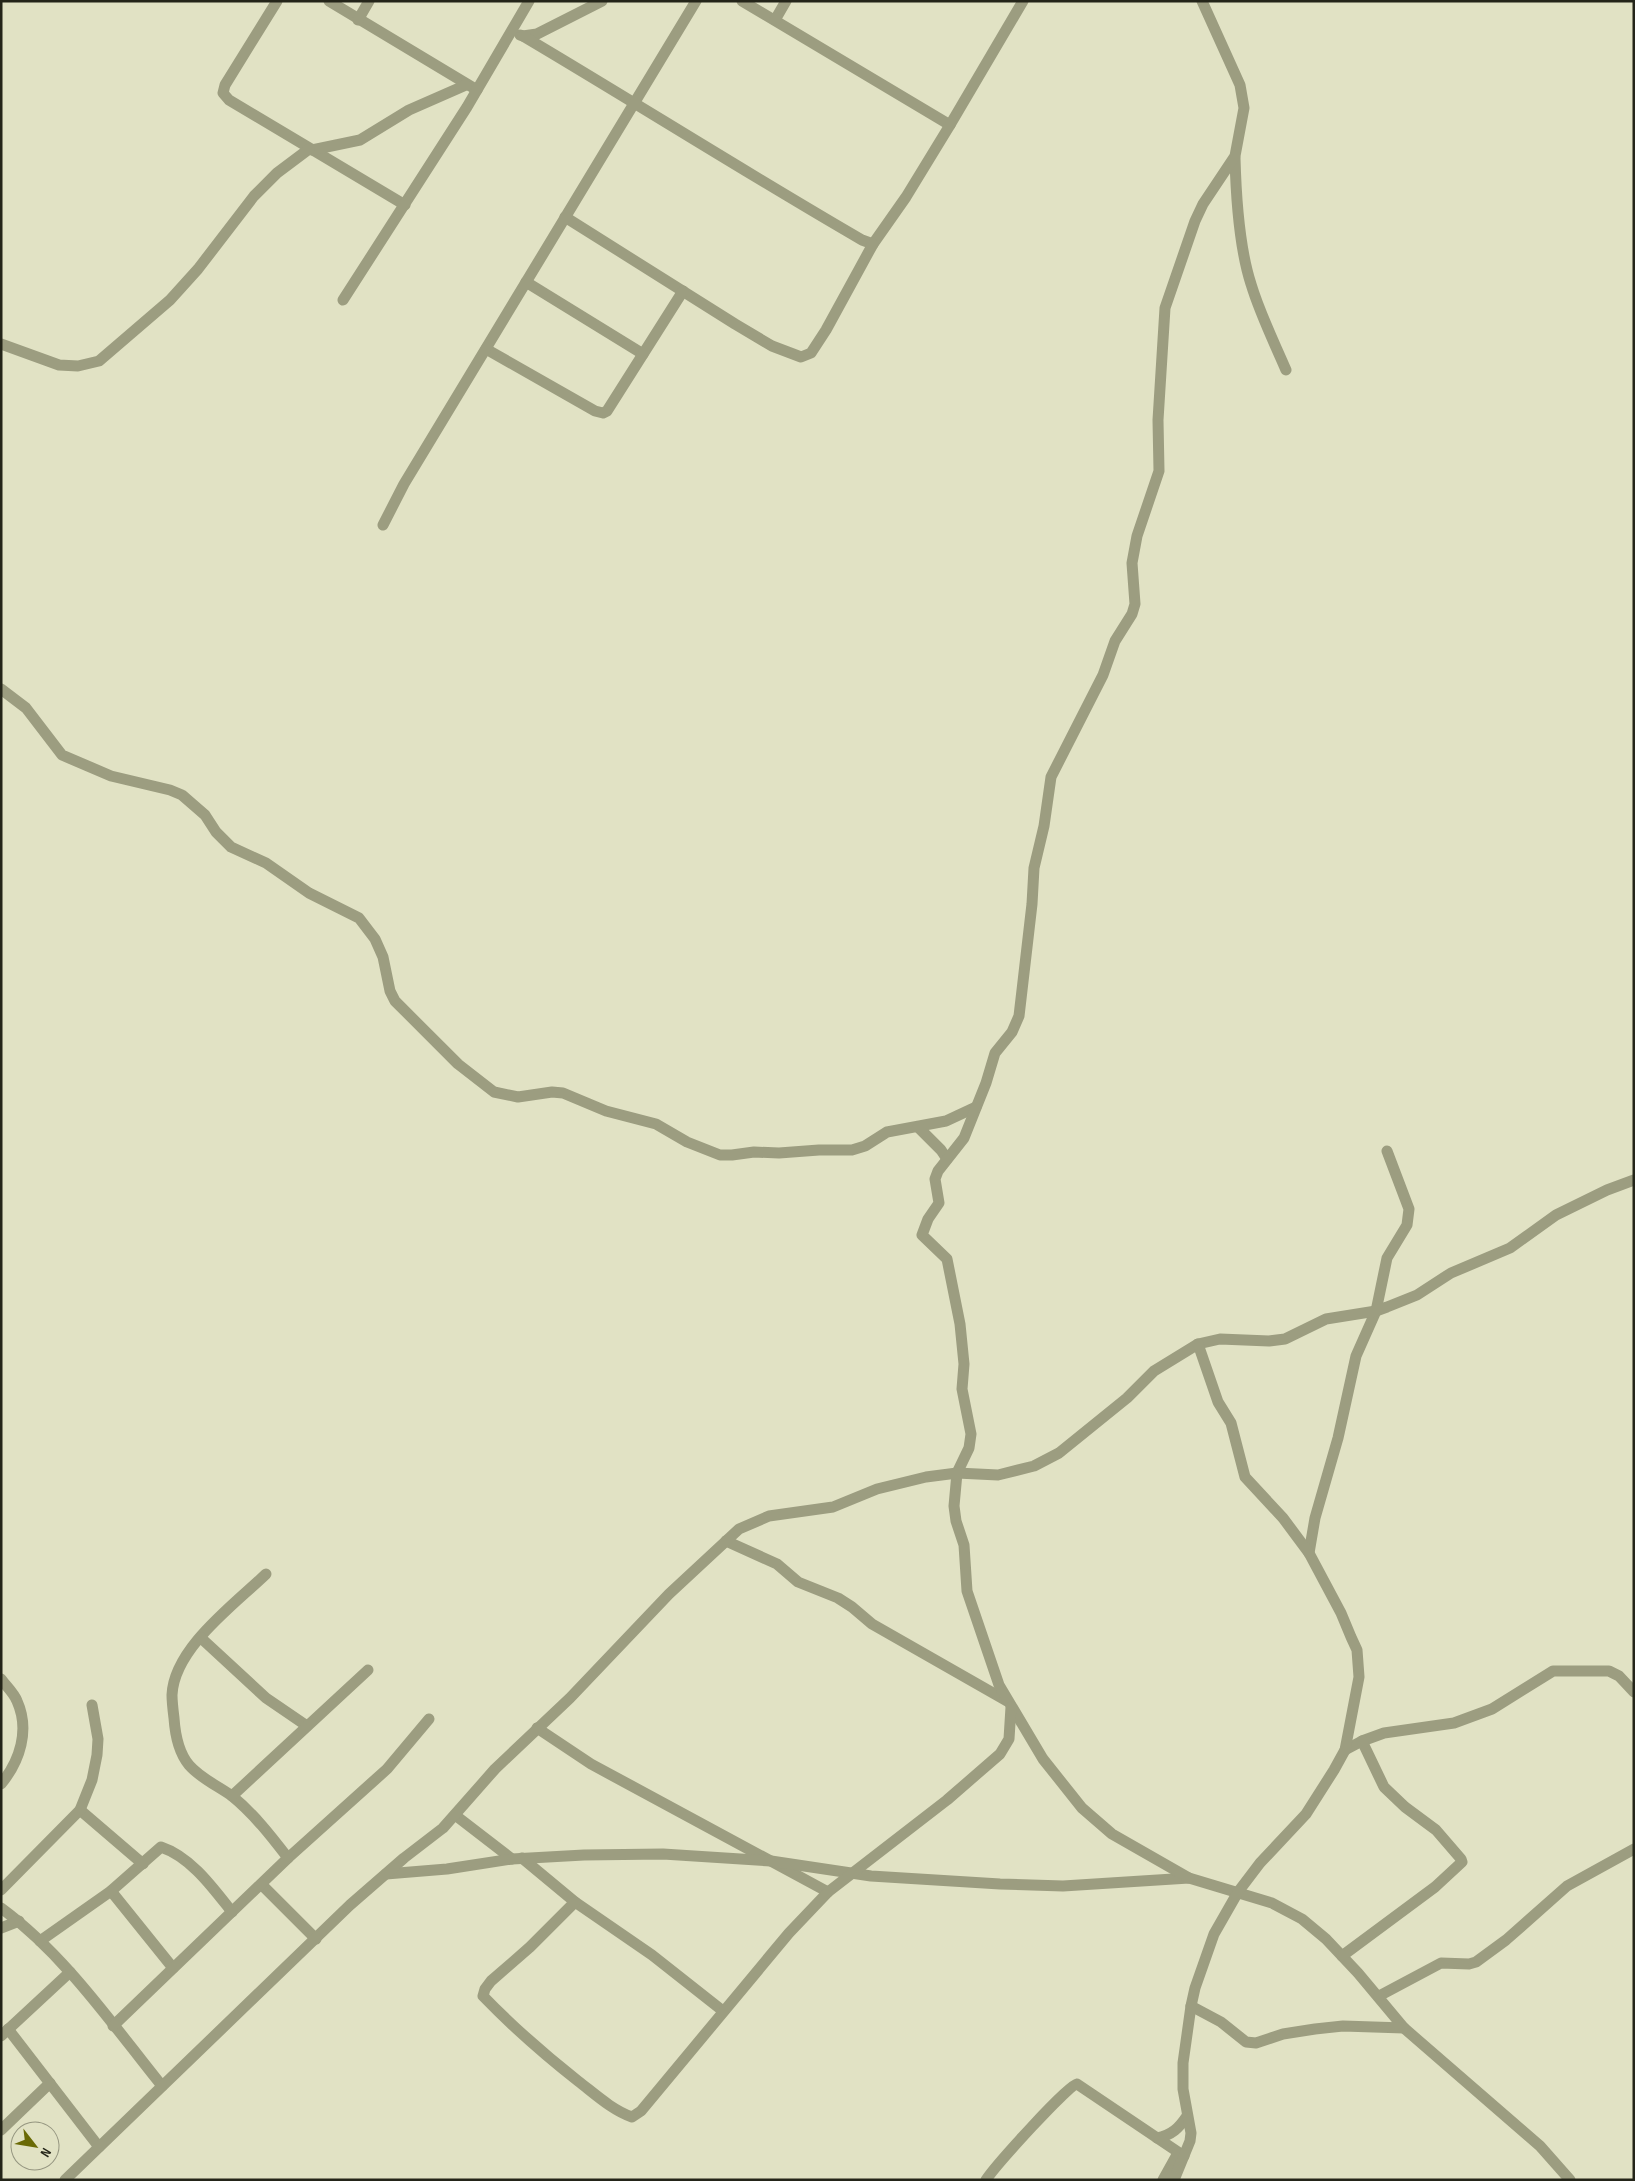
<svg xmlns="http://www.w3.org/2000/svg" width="1635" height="2181" font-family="'Sofia Sans Condensed',sans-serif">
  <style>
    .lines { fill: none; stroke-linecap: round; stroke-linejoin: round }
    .minor { stroke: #9c9d80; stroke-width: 11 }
  </style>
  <rect width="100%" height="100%" fill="#e1e2c4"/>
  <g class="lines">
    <g class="minor">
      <polyline points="277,1 225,85 223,93 229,100 405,205"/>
      <polyline points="329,1 477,90"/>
      <polyline points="742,1 950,125"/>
      <polyline points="358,20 369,1"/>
      <polyline points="775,20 786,1"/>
      <polyline points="520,35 523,36 537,34 602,1"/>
      <path d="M523,36C636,103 748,174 862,240L873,244L906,197L950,125L1023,1"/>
      <polyline points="312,150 360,140 409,110 466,85"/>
      <path d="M1235,158C1236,196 1239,247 1251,284C1260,314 1274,342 1286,370"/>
      <polyline points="565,217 735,324 772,346 801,357 811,353 826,330 873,244"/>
      <polyline points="526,282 643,354"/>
      <polyline points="343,300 467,107 529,1"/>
      <polyline points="1,344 59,365 78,366 99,361 170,300 198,269 254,196 277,173 309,149"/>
      <polyline points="486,349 595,411 603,413 607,411 683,291"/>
      <polyline points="383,525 404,484 696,1"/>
      <polyline points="1,689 26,708 62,755 111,776 170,790 182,795 205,815 216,832 231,847 266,863 309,893 359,918 375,939 383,957 390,991 395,1001 458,1064 494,1092 518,1097 552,1092 563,1093 606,1111 656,1124 687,1142 720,1155 732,1155 754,1152 779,1153 819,1150 852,1150 865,1146 887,1132 946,1121 976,1107"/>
      <polyline points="918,1127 941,1150 947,1159"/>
      <polyline points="726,1541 777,1564 798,1582 838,1598 852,1607 872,1624 1007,1701"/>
      <polyline points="1309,1553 1315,1518 1338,1438 1356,1356 1376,1311 1387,1258 1407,1225 1409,1209 1387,1151"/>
      <path d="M266,1574C235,1604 174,1648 172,1695C172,1702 173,1710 174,1718C175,1733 179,1753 189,1765C200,1778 218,1786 232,1796C254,1814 271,1836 288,1858"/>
      <polyline points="201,1638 266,1698 307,1726"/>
      <path d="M1,1679C6,1686 14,1693 17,1701C30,1730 20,1761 1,1784"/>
      <polyline points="537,1728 591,1764 828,1892"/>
      <polyline points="1345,1750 1362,1741 1384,1733 1454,1723 1492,1709 1553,1671 1609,1671 1619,1676 1634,1692"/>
      <polyline points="232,1796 368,1670"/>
      <polyline points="80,1810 143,1864"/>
      <polyline points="455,1815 512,1859"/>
      <polyline points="522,1858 575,1902 652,1955 723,2011"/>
      <polyline points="386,1874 447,1869 512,1859 584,1855 663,1854 771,1861 871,1876 1000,1884 1063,1886 1189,1878 1272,1903 1302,1919 1326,1939 1358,1973 1404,2028 1540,2146 1570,2180"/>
      <polyline points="1189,1878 1112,1834 1082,1808 1043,1759 999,1685 967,1591 964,1545 956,1521 954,1506 957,1473 969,1448 971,1434 962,1389 964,1364 960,1324 947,1259 922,1235 928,1219 939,1203 935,1179 938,1171 964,1138 986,1083 995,1053 1012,1032 1019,1016 1032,904 1034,868 1044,826 1051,777 1103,675 1115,641 1132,614 1135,604 1132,563 1137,536 1159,471 1158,420 1165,308 1195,221 1203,204 1235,156 1244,108 1240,85 1202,1"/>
      <polyline points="262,1885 316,1939"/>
      <polyline points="1,1890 80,1810 92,1780 97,1755 98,1739 92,1705"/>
      <polyline points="111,1891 173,1968"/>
      <path d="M575,1902L530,1947L491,1981L485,1989L483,1996C513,2027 545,2055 578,2081C595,2094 612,2110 632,2117L641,2111L789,1933L828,1892L947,1800L1000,1754L1009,1739L1011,1707"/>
      <path d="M1,1908C65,1955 112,2024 162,2086"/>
      <polyline points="1,1928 19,1921"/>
      <path d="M40,1941L111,1891L161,1847C191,1857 213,1888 232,1912"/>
      <polyline points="1342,1956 1435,1887 1462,1862 1461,1859 1436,1830 1405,1807 1384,1787 1362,1741"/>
      <polyline points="1379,1996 1441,1963 1469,1964 1476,1962 1506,1940 1567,1886 1634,1849"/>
      <polyline points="1191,2006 1221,2022 1246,2042 1256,2043 1283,2034 1315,2029 1343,2026 1404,2028"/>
      <polyline points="113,2026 288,1858 387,1769 429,1719"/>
      <polyline points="8,2029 99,2147"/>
      <polyline points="1,2036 70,1972"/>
      <polyline points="1,2130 50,2083"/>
      <path d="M1157,2138C1172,2135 1179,2128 1187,2116"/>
      <polyline points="65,2180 350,1905 404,1858 443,1828 495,1769 570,1698 669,1594 739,1529 769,1516 833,1507 877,1489 926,1477 957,1473 998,1475 1034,1466 1059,1453 1127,1398 1154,1371 1198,1344 1220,1339 1269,1341 1285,1339 1326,1319 1376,1311 1387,1307 1417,1295 1451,1273 1510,1248 1556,1215 1607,1190 1634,1180"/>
      <path d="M986,2180C995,2166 1068,2085 1077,2084L1184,2156"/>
      <polyline points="1163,2180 1178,2153"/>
      <polyline points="1174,2180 1190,2141 1191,2133 1183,2089 1183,2063 1191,2006 1195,1988 1214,1934 1238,1892 1260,1863 1306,1814 1334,1770 1345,1750 1359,1677 1357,1650 1351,1637 1341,1613 1309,1553 1283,1518 1245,1477 1231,1423 1218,1402 1198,1344"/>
    </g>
  </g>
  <rect width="1635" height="2181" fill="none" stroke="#242519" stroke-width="5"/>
  <g transform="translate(35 2146) rotate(121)"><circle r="24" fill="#e1e2c4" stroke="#959680"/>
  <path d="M0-4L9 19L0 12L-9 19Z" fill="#6a6a06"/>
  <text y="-8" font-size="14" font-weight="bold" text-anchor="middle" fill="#242519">N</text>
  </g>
</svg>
